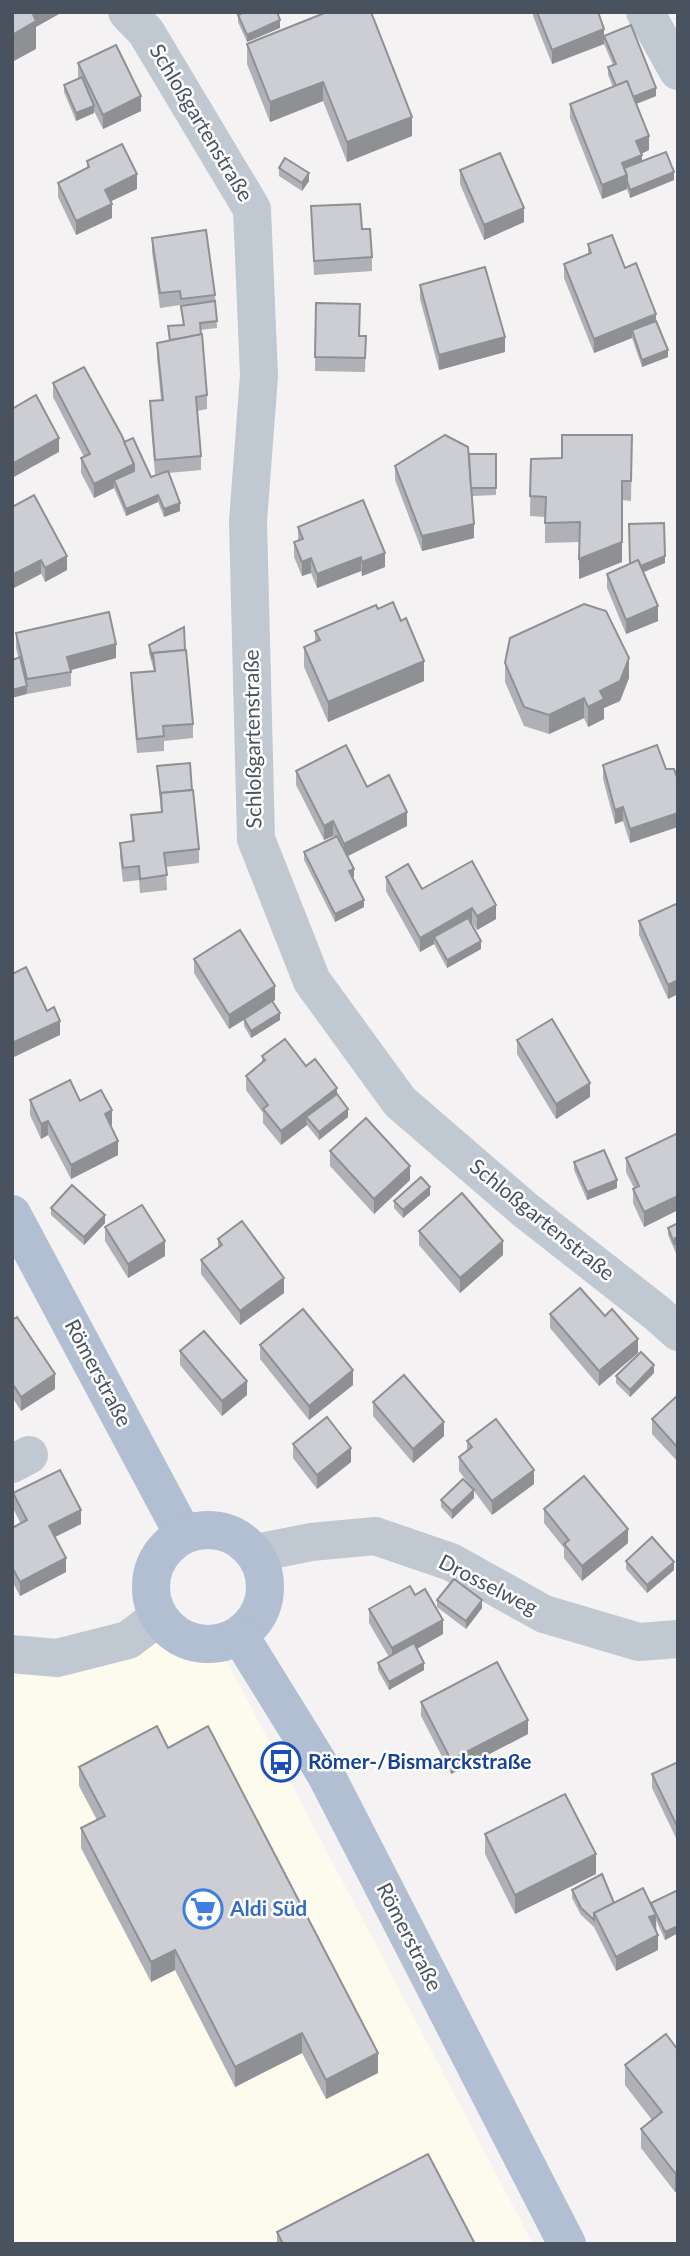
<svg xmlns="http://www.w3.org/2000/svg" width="690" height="2256" font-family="Lato,sans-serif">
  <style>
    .commercial { fill: #fdfaee }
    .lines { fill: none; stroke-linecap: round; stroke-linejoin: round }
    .minor { stroke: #c0c8d1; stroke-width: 38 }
    .major { stroke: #b2bed1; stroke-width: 38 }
    .wall { fill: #afb1b6 }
    .shaded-wall { fill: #8f9094 }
    .building { fill: #ccced4; stroke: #8f9094; stroke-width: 2 }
    .labels { text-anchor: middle; stroke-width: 5; stroke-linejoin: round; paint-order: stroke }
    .street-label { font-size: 21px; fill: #495360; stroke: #fff }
    .transit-label { font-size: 21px; font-weight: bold; fill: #164399; stroke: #fff; text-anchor: start }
    .shop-label { font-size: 21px; font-weight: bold; fill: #366cbe; stroke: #fff; text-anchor: start }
  </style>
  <rect width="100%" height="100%" fill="#f4f2f2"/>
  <polygon class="commercial" points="210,1629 533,2244 12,2244 12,1678"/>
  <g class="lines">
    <g class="minor">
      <polyline points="127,12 146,32 252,209 259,376 248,521 256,839 312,981 400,1102 524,1209 658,1314 678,1332"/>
      <polyline points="645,12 678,71"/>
      <polyline points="12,1464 29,1455"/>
      <polyline points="256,1553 311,1542 375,1536 451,1562 544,1614 639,1642 678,1639"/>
      <polyline points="12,1654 57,1658 128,1640 157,1618"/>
    </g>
    <g class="major">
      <polyline points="12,1214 183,1534"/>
      <circle cx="208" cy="1587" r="57"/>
      <polyline points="240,1636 326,1775 567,2244"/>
    </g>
  </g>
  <g class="wall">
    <polygon points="327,12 412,136 347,162 323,101 270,122 247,64 247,44"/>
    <polygon points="533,12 598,12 604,36 656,96 636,104 649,150 641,154 642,162 674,180 630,198 627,189 602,199 570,118 570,104 613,87 608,75 608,67 613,65 604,44 552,64 533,16"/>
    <polygon points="238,15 280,28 247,42 238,22"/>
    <polygon points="78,63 141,111 103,129 94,111 94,113 76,121 64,92 64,85 78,79"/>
    <polygon points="87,161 137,189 111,201 112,218 76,235 58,197 58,183 87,169"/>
    <polygon points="279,168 309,181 302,191 279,176"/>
    <polygon points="460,170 524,222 484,240 460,184"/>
    <polygon points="311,206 362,229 372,257 372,271 314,275"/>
    <polygon points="152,238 215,295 217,328 200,330 207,395 207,409 197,411 201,456 201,470 168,473 180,511 164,517 158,502 126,516 114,488 94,498 81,473 81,458 84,457 53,397 53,383 124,442 151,477 163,473 155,474 150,415 150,401 161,400 157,357 157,343 169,340 168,326 183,325 180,305 160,308 152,252"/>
    <polygon points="588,244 625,268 656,321 668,357 642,367 632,338 594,353 564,278 564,264 588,254"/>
    <polygon points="420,285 505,352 439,370 420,299"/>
    <polygon points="316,303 360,336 366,336 365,372 315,371"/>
    <polygon points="562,435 632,435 631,501 622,500 622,562 579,579 579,542 545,543 545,517 530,516 531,459 562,458"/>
    <polygon points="469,454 496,454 496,495 472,496 474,538 422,551 395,480 395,466"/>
    <polygon points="12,507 67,570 45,582"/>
    <polygon points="298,527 385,567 362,576 361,571 317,588 311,573 302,576 294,557 294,542 298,541"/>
    <polygon points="665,563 643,572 658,621 626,634 607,588 607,574"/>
    <polygon points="378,609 424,681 328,722 304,667 304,647 315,642 315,631"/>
    <polygon points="16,633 116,658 71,670 71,686 27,694 16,648"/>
    <polygon points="149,645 185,650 193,724 193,738 164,741 164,751 137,753 131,687 131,673 154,671 149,653"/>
    <polygon points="505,663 629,678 620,701 604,708 604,719 588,727 584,718 549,734 524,726 505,682"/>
    <polygon points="657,745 630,843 623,821 615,824 603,779 603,765"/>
    <polygon points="157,766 199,849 199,863 166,867 167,890 140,893 139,880 123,882 120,857 120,843 132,841 131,815 161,812"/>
    <polygon points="296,771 367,787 407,826 347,856 354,877 353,878 364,907 335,922 304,860 304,852 334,837 333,836 324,840 296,785"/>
    <polygon points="386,877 422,889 496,919 477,930 472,923 471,924 481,949 447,968 434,944 420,952 386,891"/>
    <polygon points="678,903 678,994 668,999 639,935 639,921"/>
    <polygon points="194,959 275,1000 273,1001 280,1020 251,1038 244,1026 244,1020 229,1029 194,973"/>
    <polygon points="517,1040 590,1097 556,1119 517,1054"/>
    <polygon points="262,1056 306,1066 337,1094 348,1117 319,1140 307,1125 281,1145 263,1123 263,1113 246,1090 246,1076 262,1063"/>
    <polygon points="30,1100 80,1101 112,1125 110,1125 118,1155 71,1179 48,1135 41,1139 30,1115"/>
    <polygon points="678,1133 678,1210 644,1227 633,1203 633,1189 634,1188 626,1172 626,1158"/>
    <polygon points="330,1151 410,1180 374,1214 330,1166"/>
    <polygon points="574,1162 617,1188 587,1200 574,1170"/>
    <polygon points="430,1195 403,1218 394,1208 394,1201"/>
    <polygon points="51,1208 105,1223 84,1245 51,1215"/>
    <polygon points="678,1223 678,1258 668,1235 668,1228"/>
    <polygon points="105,1227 165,1256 128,1278 105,1241"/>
    <polygon points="419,1231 503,1255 460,1293 419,1245"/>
    <polygon points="218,1239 284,1293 240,1325 201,1274 201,1260 218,1248"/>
    <polygon points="550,1314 638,1353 599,1386 550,1328"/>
    <polygon points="12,1320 55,1389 21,1411 12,1397"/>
    <polygon points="260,1345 353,1385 309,1420 260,1359"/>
    <polygon points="180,1351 247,1395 222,1416 180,1365"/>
    <polygon points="654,1373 630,1397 616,1383 616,1376"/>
    <polygon points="678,1395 678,1462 652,1434 652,1419"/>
    <polygon points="373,1402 444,1436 413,1463 373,1416"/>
    <polygon points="467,1441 534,1484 492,1515 474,1491 474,1498 452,1519 441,1507 441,1500 472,1488 459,1471 459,1457 467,1451"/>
    <polygon points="293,1444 351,1462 317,1489 293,1458"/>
    <polygon points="13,1493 81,1524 55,1537 66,1572 20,1596 12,1581 12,1528 21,1524 13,1508"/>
    <polygon points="544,1509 628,1543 582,1581 564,1558 564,1548 544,1523"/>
    <polygon points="626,1561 674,1570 647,1593 626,1569"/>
    <polygon points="415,1595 443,1634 417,1649 424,1670 389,1690 378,1670 378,1663 389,1657 369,1623 369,1609"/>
    <polygon points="437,1600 482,1608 466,1629 437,1607"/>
    <polygon points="421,1702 528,1734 451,1774 421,1716"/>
    <polygon points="168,1748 378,2073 326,2099 302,2053 235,2087 175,1970 151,1982 81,1848 81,1828 97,1820 79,1786 79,1767"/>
    <polygon points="678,1762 678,1838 676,1838 652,1788 652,1774"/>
    <polygon points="485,1834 596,1874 515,1914 485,1854"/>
    <polygon points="572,1890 614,1903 651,1905 678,1890 678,1933 665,1940 656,1920 658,1950 616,1971 594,1927 581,1915 572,1898"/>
    <polygon points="678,2050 678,2190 675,2192 641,2148 641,2129 652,2120 625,2085 625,2065"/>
    <polygon points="277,2232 475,2244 277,2244"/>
  </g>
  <g class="shaded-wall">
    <polygon points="27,12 61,12 61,13 36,27 36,49 12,62 12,35"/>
    <polygon points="280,20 280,28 247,42 247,35"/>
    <polygon points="604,29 604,44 552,64 552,50"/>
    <polygon points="323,82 323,101 270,122 270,102"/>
    <polygon points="656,88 656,96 631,106 631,98"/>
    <polygon points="141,96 141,111 103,129 103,115"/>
    <polygon points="94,106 94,113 76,121 76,113"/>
    <polygon points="412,117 412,136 347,162 347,142"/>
    <polygon points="649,136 649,150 636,156 636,141"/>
    <polygon points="642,155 642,169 622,169 622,163"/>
    <polygon points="674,172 674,180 630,198 630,190"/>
    <polygon points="309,173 309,181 302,191 302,183"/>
    <polygon points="137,174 137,189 105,204 105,190"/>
    <polygon points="627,175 627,189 602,199 602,185"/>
    <polygon points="112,204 112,218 76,235 76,221"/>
    <polygon points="524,208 524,222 484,240 484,225"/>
    <polygon points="656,314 656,328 632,330 632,338 594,353 594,339"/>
    <polygon points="505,337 505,352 439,370 439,355"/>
    <polygon points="668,350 668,357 642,367 642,360"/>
    <polygon points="59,438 59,452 12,478 12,464"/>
    <polygon points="134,464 134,479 114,480 114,488 94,498 94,484"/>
    <polygon points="622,481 622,562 579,579 579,559"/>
    <polygon points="158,495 158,502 126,516 126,509"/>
    <polygon points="180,503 180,511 164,517 164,509"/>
    <polygon points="474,524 474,538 422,551 422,536"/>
    <polygon points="385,553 385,567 362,576 362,562"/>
    <polygon points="67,556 67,570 45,582 45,568"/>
    <polygon points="665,556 665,563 630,578 630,570"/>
    <polygon points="361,557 361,571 317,588 317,574"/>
    <polygon points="311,558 311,573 302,576 302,562"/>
    <polygon points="41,560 41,574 12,589 12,575"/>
    <polygon points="658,606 658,621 626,634 626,620"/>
    <polygon points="116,644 116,658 67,671 67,657"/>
    <polygon points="629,658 629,678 620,701 604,708 604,719 588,727 588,707 600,691"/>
    <polygon points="424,661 424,681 328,722 328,702"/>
    <polygon points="27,686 27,694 12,698 12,690"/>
    <polygon points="584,698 584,718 549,734 549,715"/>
    <polygon points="623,807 623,821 615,824 615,810"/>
    <polygon points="407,812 407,826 344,858 344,844"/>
    <polygon points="678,813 678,827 630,843 630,829"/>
    <polygon points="333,821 333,836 324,840 324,826"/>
    <polygon points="354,869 354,877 349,879 349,871"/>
    <polygon points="364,900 364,907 335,922 335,914"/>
    <polygon points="496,905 496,919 477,930 477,916"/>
    <polygon points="472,908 472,923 437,942 434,937 434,944 420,952 420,938"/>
    <polygon points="481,941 481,949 447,968 447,960"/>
    <polygon points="678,980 678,994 668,999 668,985"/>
    <polygon points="275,986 275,1000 229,1029 229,1015"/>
    <polygon points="280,1013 280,1020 251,1038 251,1031"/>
    <polygon points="60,1021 60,1035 12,1058 12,1043"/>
    <polygon points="590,1083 590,1097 556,1119 556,1104"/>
    <polygon points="337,1088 337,1102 306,1117 307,1125 281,1145 281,1131"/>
    <polygon points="348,1109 348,1117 319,1140 319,1132"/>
    <polygon points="112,1110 112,1125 105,1128 105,1114"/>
    <polygon points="48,1121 48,1135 41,1139 41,1124"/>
    <polygon points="118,1141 118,1155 71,1179 71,1165"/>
    <polygon points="410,1166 410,1180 374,1214 374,1199"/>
    <polygon points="617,1180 617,1188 587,1200 587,1192"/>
    <polygon points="430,1187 430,1195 403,1218 403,1210"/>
    <polygon points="678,1196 678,1210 644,1227 644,1212"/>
    <polygon points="105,1215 105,1223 84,1245 84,1237"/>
    <polygon points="165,1241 165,1256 128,1278 128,1264"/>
    <polygon points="503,1241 503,1255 460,1293 460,1278"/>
    <polygon points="284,1278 284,1293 240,1325 240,1311"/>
    <polygon points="638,1339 638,1353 599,1386 599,1371"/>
    <polygon points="654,1365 654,1373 630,1397 630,1390"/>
    <polygon points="353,1370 353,1385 309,1420 309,1406"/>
    <polygon points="55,1374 55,1389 21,1411 21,1397"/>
    <polygon points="247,1381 247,1395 222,1416 222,1401"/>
    <polygon points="444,1422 444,1436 413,1463 413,1449"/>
    <polygon points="351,1448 351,1462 317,1489 317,1475"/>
    <polygon points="534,1470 534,1484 492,1515 492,1501"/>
    <polygon points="474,1490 474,1498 452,1519 452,1511"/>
    <polygon points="81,1510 81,1524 49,1540 49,1526"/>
    <polygon points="628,1529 628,1543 582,1581 582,1566"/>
    <polygon points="66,1558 66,1572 20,1596 20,1582"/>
    <polygon points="674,1562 674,1570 647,1593 647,1585"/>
    <polygon points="482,1600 482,1608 466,1629 466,1621"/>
    <polygon points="443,1620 443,1634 392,1663 392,1648"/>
    <polygon points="424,1663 424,1670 389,1690 389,1682"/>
    <polygon points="528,1720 528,1734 451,1774 451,1760"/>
    <polygon points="678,1823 678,1838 676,1838 676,1824"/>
    <polygon points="596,1854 596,1874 515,1914 515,1895"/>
    <polygon points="656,1915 656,1929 649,1917"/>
    <polygon points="678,1926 678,1933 665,1940 665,1932"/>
    <polygon points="658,1935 658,1950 616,1971 616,1957"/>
    <polygon points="175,1950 175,1970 151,1982 151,1962"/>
    <polygon points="302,2033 302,2053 235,2087 235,2067"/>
    <polygon points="378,2053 378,2073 326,2099 326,2080"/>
    <polygon points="678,2171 678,2190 675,2192 675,2173"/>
  </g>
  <g class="building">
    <polygon points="12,12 32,12 36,21 12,35"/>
    <polygon points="244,12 277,12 280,20 247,35 238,15"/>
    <polygon points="327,12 371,12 412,117 347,142 323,82 270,102 247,44"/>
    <polygon points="537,12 598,12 604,29 552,50"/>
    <polygon points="631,25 656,88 633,97 627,81 616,86 608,67 616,64 604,36"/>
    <polygon points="116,45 141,96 103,115 78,63"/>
    <polygon points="82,77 94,106 76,113 64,85"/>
    <polygon points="627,81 649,136 636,141 642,155 622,163 627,175 602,185 570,104"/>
    <polygon points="122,144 137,174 105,190 112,204 76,221 58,183 89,167 87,161"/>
    <polygon points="666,152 674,172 630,190 627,181 627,175 624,168"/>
    <polygon points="500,153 524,208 484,225 460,170"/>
    <polygon points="285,158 309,173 302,183 279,168"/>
    <polygon points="360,204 362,229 370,229 372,257 314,261 311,206"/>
    <polygon points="206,230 215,295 181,299 180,291 160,293 152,238"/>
    <polygon points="612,235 625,268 636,263 656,314 594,339 564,264 591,253 588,244"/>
    <polygon points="485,267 505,337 439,355 420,285"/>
    <polygon points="215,301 217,321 200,323 201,335 170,340 168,326 184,325 181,306"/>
    <polygon points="316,303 360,304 359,336 366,336 365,358 315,357"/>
    <polygon points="656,321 668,350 642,360 632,330"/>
    <polygon points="202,334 207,395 196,397 201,456 155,460 150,401 163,400 157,343"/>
    <polygon points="84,367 122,436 134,464 94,484 81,458 90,454 53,383"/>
    <polygon points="36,395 59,438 12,464 12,409"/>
    <polygon points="445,435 468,447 474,524 422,536 395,466"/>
    <polygon points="562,435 632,435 631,481 622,481 622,542 579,559 580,522 545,523 546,497 530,496 531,459 562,458"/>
    <polygon points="133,438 151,477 168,471 180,503 164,509 158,495 126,509 114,480 134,471 134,464 124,442"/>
    <polygon points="469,454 496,454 496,488 471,488"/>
    <polygon points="34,495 67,556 45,568 41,560 12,575 12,507"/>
    <polygon points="363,500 385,553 362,562 361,557 317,574 311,558 302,562 294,542 303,539 298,527"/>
    <polygon points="664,523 665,556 641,566 638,560 630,564 629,524"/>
    <polygon points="638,560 658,606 626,620 607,574"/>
    <polygon points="393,602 401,621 406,618 424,661 328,702 304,647 320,640 315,631 376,605 378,609"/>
    <polygon points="584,604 606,611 629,658 620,681 600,691 604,699 588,707 584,698 549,715 524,707 505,663 510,638"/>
    <polygon points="109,612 116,644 67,657 71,672 27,679 16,633"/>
    <polygon points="184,627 185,650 153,653 153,660 149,645"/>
    <polygon points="186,650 193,724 163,726 164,736 137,739 131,673 155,671 153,653"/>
    <polygon points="20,657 27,686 12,690 12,660"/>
    <polygon points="346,745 367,787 389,775 407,812 344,844 333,821 324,826 296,771"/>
    <polygon points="657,745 666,769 674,769 678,780 678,813 630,829 623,807 615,810 603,765"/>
    <polygon points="190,763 192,790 161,793 161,799 157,766"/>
    <polygon points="193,790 199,849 164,853 167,875 140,879 139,866 123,868 120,843 134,841 131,815 162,812 161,793"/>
    <polygon points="337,836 354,869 349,871 364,900 335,914 304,852"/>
    <polygon points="472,861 496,905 477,916 472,908 420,938 386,877 408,864 422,889"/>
    <polygon points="678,903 678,980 668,985 639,921"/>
    <polygon points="468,918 481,941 447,960 434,937"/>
    <polygon points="240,930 275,986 229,1015 194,959"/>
    <polygon points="26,967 47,1011 54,1007 60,1021 12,1043 12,974"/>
    <polygon points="272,1001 280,1013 251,1031 244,1019"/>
    <polygon points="552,1019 590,1083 556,1104 517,1040"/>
    <polygon points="285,1039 306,1066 315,1059 337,1088 281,1131 263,1109 268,1105 246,1076 265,1060 262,1056"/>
    <polygon points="70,1080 80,1101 101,1090 112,1110 105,1114 118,1141 71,1165 48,1121 41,1124 30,1100"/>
    <polygon points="337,1094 348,1109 319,1132 306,1117"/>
    <polygon points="366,1118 410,1166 374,1199 330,1151"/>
    <polygon points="678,1133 678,1196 644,1212 633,1189 639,1186 626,1158"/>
    <polygon points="604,1150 617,1180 587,1192 574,1162"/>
    <polygon points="421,1177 430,1187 403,1210 394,1201"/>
    <polygon points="72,1185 105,1215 84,1237 51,1208"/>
    <polygon points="462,1193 503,1241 460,1278 419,1231"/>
    <polygon points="142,1205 165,1241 128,1264 105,1227"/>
    <polygon points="242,1221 284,1278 240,1311 201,1260 222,1245 218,1239"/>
    <polygon points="678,1223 678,1237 675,1238 675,1245 668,1228"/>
    <polygon points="580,1288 605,1316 612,1309 638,1339 599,1371 550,1314"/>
    <polygon points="303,1309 353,1370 309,1406 260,1345"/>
    <polygon points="17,1317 55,1374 21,1397 12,1383 12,1320"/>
    <polygon points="204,1331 247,1381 222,1401 180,1351"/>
    <polygon points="641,1352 654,1365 630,1390 616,1376"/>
    <polygon points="404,1375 444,1422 413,1449 373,1402"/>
    <polygon points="678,1395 678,1448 652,1419"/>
    <polygon points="327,1417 351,1448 317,1475 293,1444"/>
    <polygon points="496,1419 534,1470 492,1501 459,1457 472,1447 467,1441"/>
    <polygon points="60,1470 81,1510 49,1526 66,1558 20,1582 12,1567 12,1528 27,1520 13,1493"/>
    <polygon points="584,1476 628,1529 582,1566 564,1544 569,1540 544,1509"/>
    <polygon points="463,1479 474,1490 452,1511 441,1500"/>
    <polygon points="652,1537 674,1562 647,1585 626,1561"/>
    <polygon points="454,1579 482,1600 466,1621 437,1600"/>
    <polygon points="410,1586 415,1595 425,1589 443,1620 392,1648 369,1609"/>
    <polygon points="414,1643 424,1663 389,1682 378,1663"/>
    <polygon points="497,1662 528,1720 451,1760 421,1702"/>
    <polygon points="157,1726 168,1748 208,1726 378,2053 326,2080 302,2033 235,2067 175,1950 151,1962 81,1828 105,1816 79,1767"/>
    <polygon points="678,1762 678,1823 676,1824 652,1774"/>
    <polygon points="565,1794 596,1854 515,1895 485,1834"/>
    <polygon points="602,1874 614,1903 594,1913 594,1920 581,1908 572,1890"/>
    <polygon points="643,1888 656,1915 649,1917 658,1935 616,1957 594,1913"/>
    <polygon points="678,1890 678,1926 665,1932 651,1903"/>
    <polygon points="666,2034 678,2050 678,2171 675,2173 641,2129 662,2112 625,2065"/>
    <polygon points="428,2154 475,2244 283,2244 277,2232"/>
  </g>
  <defs>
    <g id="bus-ring" transform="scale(2.0125)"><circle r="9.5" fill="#fff" stroke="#1a4fb4" stroke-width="1.5"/><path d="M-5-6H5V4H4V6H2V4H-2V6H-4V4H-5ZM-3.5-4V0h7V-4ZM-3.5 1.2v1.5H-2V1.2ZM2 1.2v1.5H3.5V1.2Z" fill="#1a4fb4"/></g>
    <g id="supermarket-ring" transform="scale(2.0125)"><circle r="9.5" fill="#fff" stroke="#3f7fe0" stroke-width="1.5"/><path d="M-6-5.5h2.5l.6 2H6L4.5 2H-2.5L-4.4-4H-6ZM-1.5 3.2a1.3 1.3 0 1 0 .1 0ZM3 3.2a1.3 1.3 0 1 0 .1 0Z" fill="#3f7fe0"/></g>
  </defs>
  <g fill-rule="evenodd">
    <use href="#bus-ring" x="281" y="1762"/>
    <use href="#supermarket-ring" x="203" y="1909"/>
  </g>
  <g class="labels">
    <g class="street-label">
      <text transform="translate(201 123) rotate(59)" y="7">Schloßgartenstraße</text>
      <text transform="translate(253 739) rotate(-91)" y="7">Schloßgartenstraße</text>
      <text transform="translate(542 1220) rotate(39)" y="7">Schloßgartenstraße</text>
      <text transform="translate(98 1373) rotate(62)" y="7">Römerstraße</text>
      <text transform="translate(488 1585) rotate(27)" y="7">Drosselweg</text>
      <text transform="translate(409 1937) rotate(63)" y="7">Römerstraße</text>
    </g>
    <g class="transit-label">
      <text x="308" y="1769">Römer-/Bismarckstraße</text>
    </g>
    <g class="shop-label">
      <text x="230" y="1916">Aldi Süd</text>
    </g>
  </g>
  <rect width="690" height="2256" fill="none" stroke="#495360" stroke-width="28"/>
</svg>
